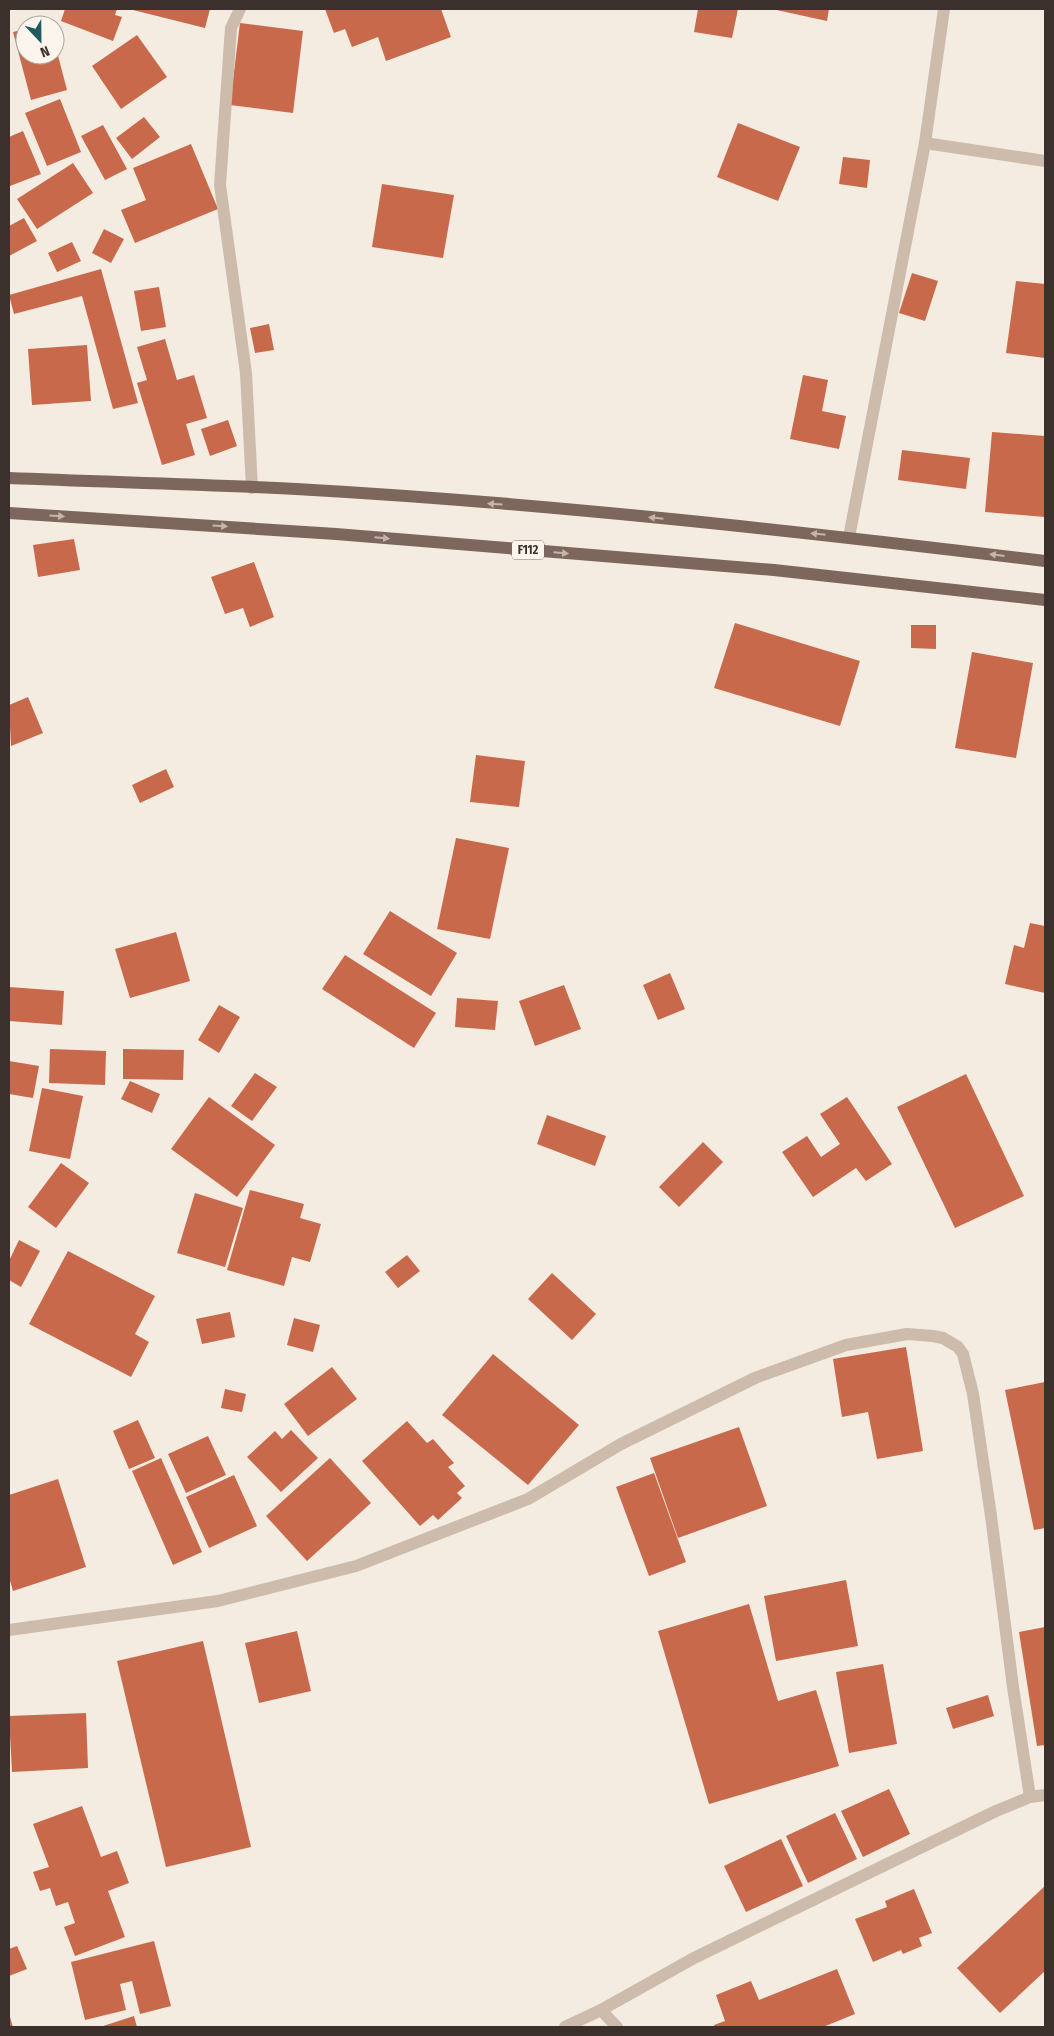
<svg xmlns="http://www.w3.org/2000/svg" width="1054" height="2036" font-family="'Fira Sans Condensed',sans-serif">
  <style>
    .building { fill: #c8694b }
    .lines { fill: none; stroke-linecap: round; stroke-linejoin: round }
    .minor { stroke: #cdbbac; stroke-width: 12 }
    .major { stroke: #7d675c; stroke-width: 12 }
    .oneway { fill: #c2b5ac }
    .labels { text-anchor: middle; stroke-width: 4.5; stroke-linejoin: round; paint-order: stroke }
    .shield { fill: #fbf5ee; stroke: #756b66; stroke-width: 1 }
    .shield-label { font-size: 12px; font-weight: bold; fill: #3b302b }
  </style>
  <rect width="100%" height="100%" fill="#f4ebe1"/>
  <g class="building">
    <polygon points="65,9 117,9 115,15 122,17 113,41 61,21"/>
    <polygon points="129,9 210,9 205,28"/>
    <polygon points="325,9 441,9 451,37 386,61 378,37 352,47 345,29 334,33"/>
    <polygon points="698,9 738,9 732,38 694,32"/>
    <polygon points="772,9 829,9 827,21"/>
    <polygon points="240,23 303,31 293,113 230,105"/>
    <polygon points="25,29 25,55 55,55 56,48 67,90 31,100 13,32"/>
    <polygon points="137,35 167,77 121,109 92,66"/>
    <polygon points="60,99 81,152 47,166 25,113"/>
    <polygon points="144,117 160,137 132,159 116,138"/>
    <polygon points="738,123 800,147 778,201 717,177"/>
    <polygon points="103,125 127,169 105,180 81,136"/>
    <polygon points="23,131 41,174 10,186 9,137"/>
    <polygon points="191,144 218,209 135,243 121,210 146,200 133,168"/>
    <polygon points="843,157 870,160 867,188 839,184"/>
    <polygon points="73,163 93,193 37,229 17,199"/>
    <polygon points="382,184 454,195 443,258 372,247"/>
    <polygon points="24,218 37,241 9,256 9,226"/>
    <polygon points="104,229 124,239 111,263 92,253"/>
    <polygon points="72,242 81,261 57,272 48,253"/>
    <polygon points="101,269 138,403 113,409 82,296 14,314 9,295"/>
    <polygon points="912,273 938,281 925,321 899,313"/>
    <polygon points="1016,281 1045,284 1045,358 1006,353"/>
    <polygon points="159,287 166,327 141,331 134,291"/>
    <polygon points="269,324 274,350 255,353 250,328"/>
    <polygon points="165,339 177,380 194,375 207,418 186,424 195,455 162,465 137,383 147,380 137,347"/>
    <polygon points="87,345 91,401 32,405 28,349"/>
    <polygon points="803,375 828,380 822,411 846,416 839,449 790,439"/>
    <polygon points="228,420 237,446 210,456 201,429"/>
    <polygon points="992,432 1045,436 1045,517 985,512"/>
    <polygon points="902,450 970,458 966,489 898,480"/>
    <polygon points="74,539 80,570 38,577 33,545"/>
    <polygon points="254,562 274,617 250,627 243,608 225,614 211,577"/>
    <polygon points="735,623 860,661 840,726 714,688"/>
    <polygon points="911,625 936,625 936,649 911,648"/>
    <polygon points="972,652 1033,663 1016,758 955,748"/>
    <polygon points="28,697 43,733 11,746 9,705"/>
    <polygon points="476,755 525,761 519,807 470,802"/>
    <polygon points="166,769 174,787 140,803 132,785"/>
    <polygon points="456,838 509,848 490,939 437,929"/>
    <polygon points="390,911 457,953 431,996 363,954"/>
    <polygon points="1030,923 1045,926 1045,993 1005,984 1014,945 1024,948"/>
    <polygon points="176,932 190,981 130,998 115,949"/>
    <polygon points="345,955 436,1013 414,1048 322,989"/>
    <polygon points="670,973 685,1009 658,1020 643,985"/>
    <polygon points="564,985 581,1029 535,1046 519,1001"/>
    <polygon points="9,987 64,991 62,1025 9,1021"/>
    <polygon points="457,998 498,1001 495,1030 455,1027"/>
    <polygon points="219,1005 240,1017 219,1053 198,1040"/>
    <polygon points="50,1049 106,1051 105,1085 49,1083"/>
    <polygon points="123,1049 184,1050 183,1080 123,1079"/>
    <polygon points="9,1061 39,1066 33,1098 9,1094"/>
    <polygon points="255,1073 277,1087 252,1121 231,1106"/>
    <polygon points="966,1074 1024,1196 955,1228 897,1107"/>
    <polygon points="130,1081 160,1094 152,1113 121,1099"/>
    <polygon points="42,1088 83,1096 70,1159 29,1151"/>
    <polygon points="209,1097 275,1145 237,1197 171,1149"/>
    <polygon points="847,1097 892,1164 866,1181 856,1168 813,1197 782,1152 807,1136 821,1157 840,1144 820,1114"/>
    <polygon points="547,1115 606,1136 595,1166 537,1144"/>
    <polygon points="703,1142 723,1162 679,1207 659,1187"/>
    <polygon points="61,1163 89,1183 56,1228 28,1207"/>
    <polygon points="250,1190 304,1204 300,1218 321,1224 310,1262 292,1257 284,1286 227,1270"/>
    <polygon points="195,1193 243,1208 225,1267 177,1253"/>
    <polygon points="19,1240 40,1251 21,1287 9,1280 9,1261"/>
    <polygon points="68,1251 155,1296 135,1334 149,1342 131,1377 29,1324"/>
    <polygon points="407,1255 420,1271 398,1288 385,1272"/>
    <polygon points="552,1273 596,1314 572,1340 528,1299"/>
    <polygon points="230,1312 235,1337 202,1344 196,1319"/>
    <polygon points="294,1318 320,1325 313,1352 287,1345"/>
    <polygon points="906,1347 923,1451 877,1459 868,1412 842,1417 833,1359"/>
    <polygon points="493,1354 579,1425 528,1485 442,1415"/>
    <polygon points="332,1367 357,1399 308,1436 284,1404"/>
    <polygon points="1045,1382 1045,1528 1034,1530 1005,1390"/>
    <polygon points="225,1389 246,1394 242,1412 221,1408"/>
    <polygon points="138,1420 155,1458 129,1469 113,1431"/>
    <polygon points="407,1421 427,1443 433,1439 454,1463 448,1467 465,1486 457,1493 462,1498 438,1520 433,1515 420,1526 362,1461"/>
    <polygon points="739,1427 767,1506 678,1538 650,1458"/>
    <polygon points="291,1430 318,1458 281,1492 247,1457 275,1431 282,1439"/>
    <polygon points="208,1436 226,1475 186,1493 168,1454"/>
    <polygon points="161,1458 202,1552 173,1565 132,1471"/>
    <polygon points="330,1458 371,1503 307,1561 266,1516"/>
    <polygon points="654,1473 686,1562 649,1576 616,1487"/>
    <polygon points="234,1475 257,1526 209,1548 186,1497"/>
    <polygon points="58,1479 86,1567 13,1591 9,1577 9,1495"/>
    <polygon points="846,1580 858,1646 776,1661 764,1596"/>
    <polygon points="749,1604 778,1701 816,1690 839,1766 709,1804 658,1631"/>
    <polygon points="1045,1627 1045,1745 1037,1746 1019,1632"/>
    <polygon points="297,1631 311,1691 259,1703 245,1643"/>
    <polygon points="203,1641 251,1847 166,1867 117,1661"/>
    <polygon points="883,1664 897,1744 849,1753 836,1672"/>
    <polygon points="988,1695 994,1716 953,1729 946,1708"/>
    <polygon points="86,1713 88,1768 12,1772 9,1716"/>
    <polygon points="889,1789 910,1834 863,1857 841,1811"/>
    <polygon points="82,1806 101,1857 117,1851 129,1883 108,1891 125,1937 75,1956 64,1927 75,1923 68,1902 56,1906 50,1888 40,1891 33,1872 49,1867 33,1824"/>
    <polygon points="835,1813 857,1859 808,1883 786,1836"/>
    <polygon points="781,1839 803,1886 746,1912 724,1866"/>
    <polygon points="1045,1886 1045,1971 1000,2013 957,1968"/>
    <polygon points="914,1889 932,1933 919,1938 922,1946 903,1954 901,1950 873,1962 855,1919 887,1907 885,1901"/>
    <polygon points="154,1941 171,2006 140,2014 132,1981 120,1984 126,2010 85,2020 71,1962"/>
    <polygon points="17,1946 27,1969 9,1976 9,1949"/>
    <polygon points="837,1969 855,2014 823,2027 715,2027 714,2025 725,2021 716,1995 751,1981 759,2000"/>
    <polygon points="9,2014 13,2027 9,2027"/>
    <polygon points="134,2016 137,2027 100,2027"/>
  </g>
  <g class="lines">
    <g class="minor">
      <polyline points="240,9 231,28 220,185 246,373 252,488"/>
      <polyline points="925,143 1045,161"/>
      <polyline points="849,537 925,143 944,9"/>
      <polyline points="9,1630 218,1601 356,1566 528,1499 621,1444 755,1378 846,1345 907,1334 933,1336 943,1338 958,1347 963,1354 973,1394 991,1516 1013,1687 1030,1797"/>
      <polyline points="601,2010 617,2027"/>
      <polyline points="565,2027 601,2010 694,1958 996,1811 1030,1797 1045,1795"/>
    </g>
    <g class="major">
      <path d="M9,478C104,482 200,484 296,489C547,503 796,531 1045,561"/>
      <polyline points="9,513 336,534 774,570 1045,600"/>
    </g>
  </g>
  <defs><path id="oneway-solid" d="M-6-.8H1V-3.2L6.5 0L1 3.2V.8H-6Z" transform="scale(1.25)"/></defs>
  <g class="oneway">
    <use href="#oneway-solid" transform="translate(495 504) rotate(-176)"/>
    <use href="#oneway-solid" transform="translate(57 516) rotate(4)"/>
    <use href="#oneway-solid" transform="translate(656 518) rotate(-174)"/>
    <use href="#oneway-solid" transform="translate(220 526) rotate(4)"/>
    <use href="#oneway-solid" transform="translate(818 534) rotate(-174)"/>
    <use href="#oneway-solid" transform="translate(382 538) rotate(5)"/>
    <use href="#oneway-solid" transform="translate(561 553) rotate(5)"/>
    <use href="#oneway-solid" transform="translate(997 555) rotate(-173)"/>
  </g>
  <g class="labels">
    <rect class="shield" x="512" y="540.5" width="32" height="19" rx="4"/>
    <g class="shield-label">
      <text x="528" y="554">F112</text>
    </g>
  </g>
  <rect width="1054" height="2036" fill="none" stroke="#3b302b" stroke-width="20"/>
  <g transform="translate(40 40) rotate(158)"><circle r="24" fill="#fbf5ee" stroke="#aea6a0"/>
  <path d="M0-4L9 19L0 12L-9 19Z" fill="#1f5a5e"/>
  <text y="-8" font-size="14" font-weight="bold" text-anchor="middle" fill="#3b302b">N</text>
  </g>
</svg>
